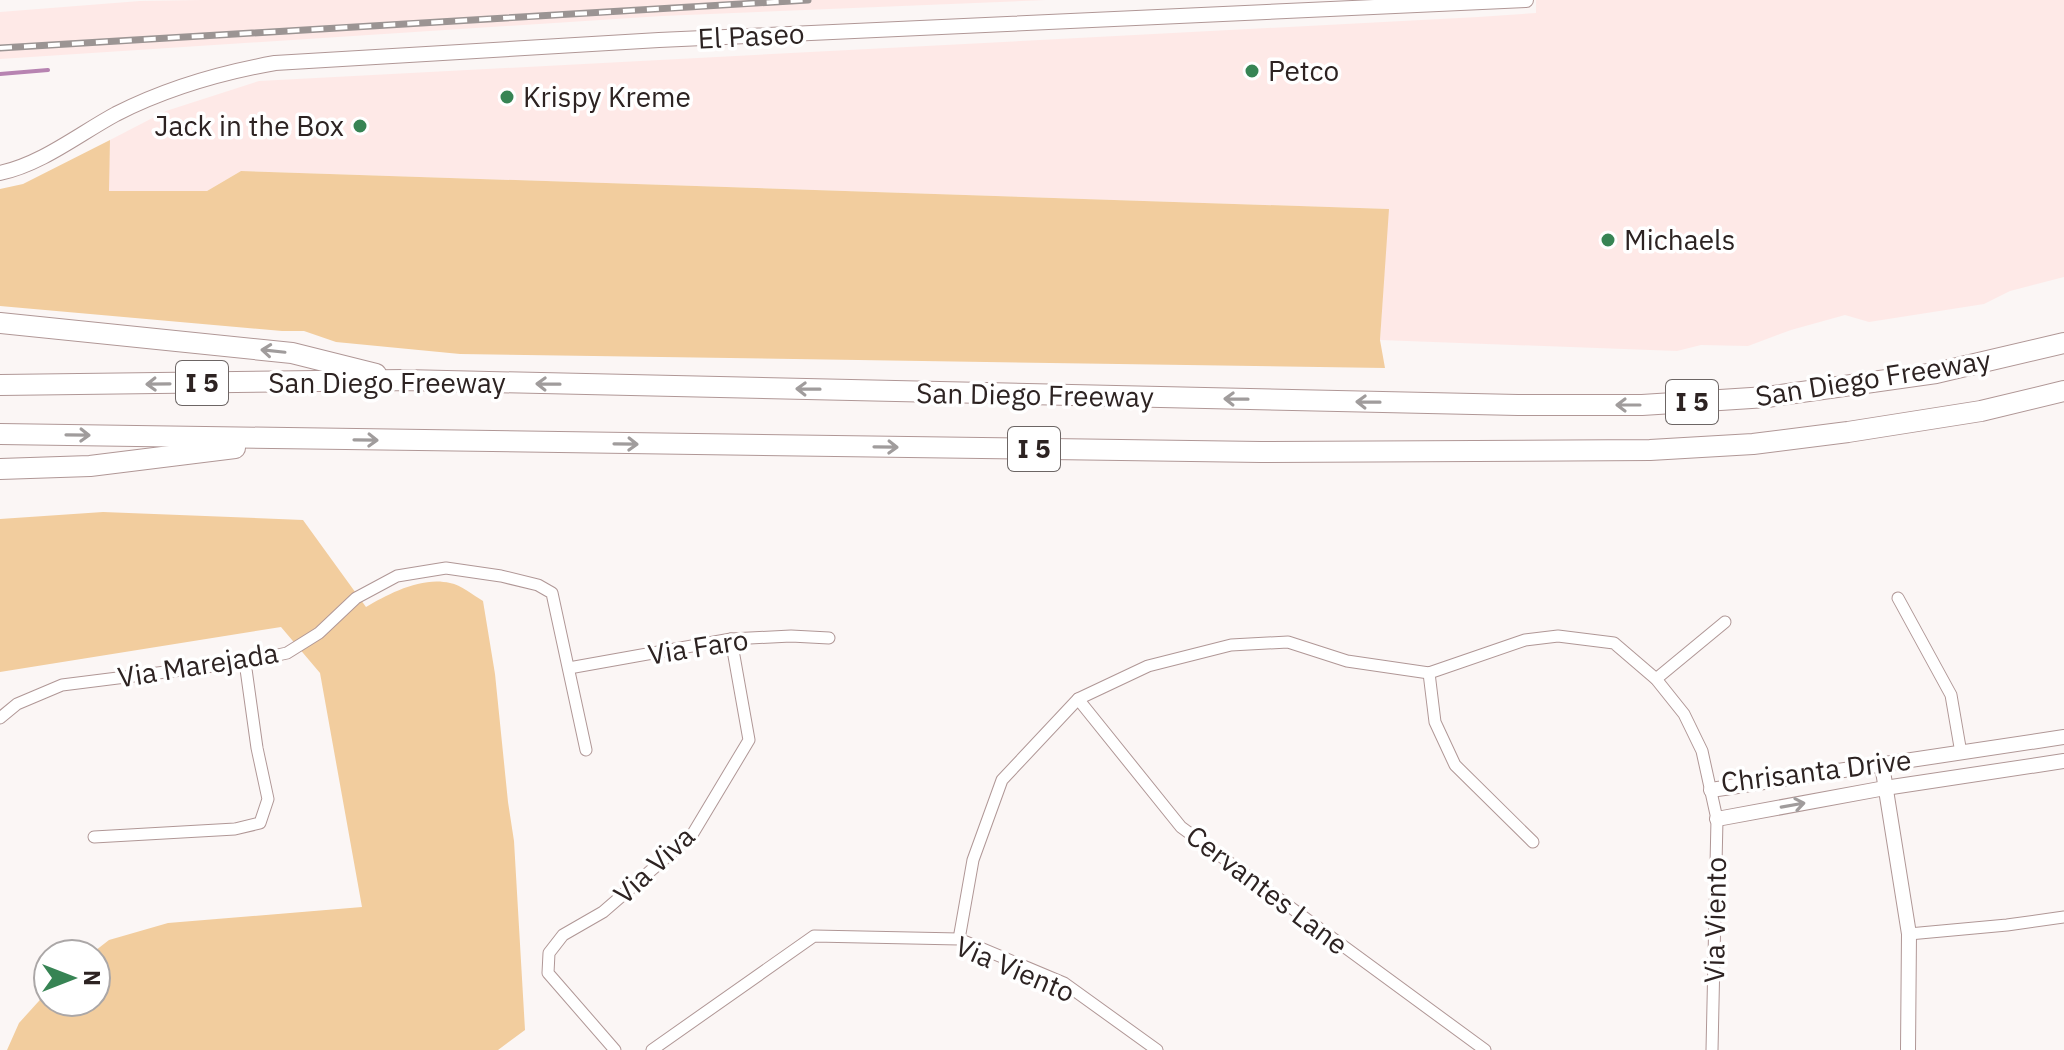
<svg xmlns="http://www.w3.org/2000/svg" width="2064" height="1050" font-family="'IBM Plex Sans',sans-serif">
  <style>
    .built { fill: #fee9e7 }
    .green { fill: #f2cd9e }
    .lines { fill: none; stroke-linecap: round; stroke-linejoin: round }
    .stream { stroke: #b783b1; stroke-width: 4 }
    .minor-casing { stroke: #b09796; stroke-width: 13 }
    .tertiary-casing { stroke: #b09796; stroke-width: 16 }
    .motorway-casing { stroke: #b09796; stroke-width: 22 }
    .minor { stroke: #fff; stroke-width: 11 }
    .tertiary { stroke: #fff; stroke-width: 14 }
    .motorway { stroke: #fff; stroke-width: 20 }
    .rail-casing { stroke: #9b9493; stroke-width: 7 }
    .rail { stroke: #fff; stroke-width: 4; stroke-dasharray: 12; stroke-linecap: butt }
    .oneway { stroke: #a09c9c }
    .poi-dot { fill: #378454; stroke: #fff; stroke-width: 3 }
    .labels { text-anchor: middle; stroke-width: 7; stroke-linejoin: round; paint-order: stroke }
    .shield { fill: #fff; stroke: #6c6564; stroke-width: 2 }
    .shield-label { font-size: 26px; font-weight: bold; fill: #2d2322 }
    .street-label { font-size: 28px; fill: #2d2322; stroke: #fff }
    .poi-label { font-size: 28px; fill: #2d2322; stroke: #fff; text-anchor: start }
  </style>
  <rect width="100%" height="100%" fill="#fbf6f5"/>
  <g class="built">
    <polygon points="202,0 1046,0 662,16 0,59 0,12 140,1"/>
    <polygon points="1536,0 2064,0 2064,277 2010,291 1984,304 1869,322 1845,315 1791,330 1748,346 1701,345 1677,351 1380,340 1388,209 241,171 207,191 108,191 110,140 166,111 259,81 1478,17 1536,13"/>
  </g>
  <g class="green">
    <polygon points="110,140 109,191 207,191 241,171 1389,209 1380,340 1385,368 460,354 336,342 304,331 282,331 0,306 0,189 23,184"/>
    <path d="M103,512L303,520L366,607C388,594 422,576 450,583C461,585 473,595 483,601L495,674L508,802L514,841L525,1030L498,1050H7L19,1023L48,991V1002H96V954H91L109,940L168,923L362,907L320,673L281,627L0,672V519Z"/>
  </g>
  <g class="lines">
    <polyline class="stream" points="0,74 48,70"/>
    <g class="minor-casing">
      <g id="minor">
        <polyline points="1898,598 1951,695 1961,753"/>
        <polyline points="569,668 731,639 791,636 829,638"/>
        <polyline points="1429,673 1435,722 1455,765 1533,842"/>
        <polyline points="1656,679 1725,622"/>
        <polyline points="1078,699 1181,827 1485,1050"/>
        <polyline points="0,718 17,704 62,685 245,662 287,653 319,633 356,598 397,576 446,568 501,576 538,585 552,593 586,750"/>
        <polyline points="94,837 235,829 260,823 268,799 257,748 245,662"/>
        <polyline points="1909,934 2007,925 2064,917"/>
        <polyline points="959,939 973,860 1002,780 1078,699 1148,666 1231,645 1288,642 1347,661 1429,673 1525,640 1558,636 1614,643 1656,679 1684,714 1702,751 1717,819 1712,1050"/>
        <polyline points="615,1050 548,973 549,953 563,935 603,912 692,835 749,740 731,639"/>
        <polyline points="652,1050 814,936 959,939 1064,983 1157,1050"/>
      </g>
    </g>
    <g class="tertiary-casing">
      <g id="tertiary">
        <path d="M0,173C42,164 79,134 116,114C167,88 219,73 275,63L659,40L1526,0"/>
        <polyline points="1882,765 1909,934 1908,1050"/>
        <polyline points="1711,790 2064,737"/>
        <polyline points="1717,819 1885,788 2064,761"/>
      </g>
    </g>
    <g class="motorway-casing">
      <g id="motorway">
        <polyline points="0,323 292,353 376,374"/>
        <polyline points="0,385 404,380 1518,405 1642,405 1767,397 1936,373 2064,343"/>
        <polyline points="0,434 1261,452 1650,450 1753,444 1848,432 1981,411 2064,391"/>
        <polyline points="0,469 90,466 235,448"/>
      </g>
    </g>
    <use href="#minor" class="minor"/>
    <use href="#tertiary" class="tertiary"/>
    <use href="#motorway" class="motorway"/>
    <g class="rail-casing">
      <polyline id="rail" points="0,48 808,0"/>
    </g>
    <use href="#rail" class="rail"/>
  </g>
  <defs><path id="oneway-shaft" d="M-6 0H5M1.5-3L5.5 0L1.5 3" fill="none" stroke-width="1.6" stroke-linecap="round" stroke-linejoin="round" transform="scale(2)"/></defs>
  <g class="oneway">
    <use href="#oneway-shaft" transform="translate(273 351) rotate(-174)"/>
    <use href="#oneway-shaft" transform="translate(158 384) rotate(179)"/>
    <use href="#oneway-shaft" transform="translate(548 384) rotate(-179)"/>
    <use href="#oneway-shaft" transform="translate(808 389) rotate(-179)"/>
    <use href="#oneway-shaft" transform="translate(1236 399) rotate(-179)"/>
    <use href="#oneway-shaft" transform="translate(1368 402) rotate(-179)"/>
    <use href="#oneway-shaft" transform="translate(1628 405) rotate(-180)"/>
    <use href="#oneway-shaft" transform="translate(78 435) rotate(1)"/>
    <use href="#oneway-shaft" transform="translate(366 440) rotate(1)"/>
    <use href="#oneway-shaft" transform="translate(626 444) rotate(1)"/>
    <use href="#oneway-shaft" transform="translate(886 447) rotate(1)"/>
    <use href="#oneway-shaft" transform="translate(1793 805) rotate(-10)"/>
  </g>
  <g class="poi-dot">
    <circle cx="1252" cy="71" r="8"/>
    <circle cx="507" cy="97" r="8"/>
    <circle cx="360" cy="126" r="8"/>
    <circle cx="1608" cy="240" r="8"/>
  </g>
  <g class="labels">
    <g class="shield">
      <rect x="176" y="361" width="52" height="44" rx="6"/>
      <rect x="1666" y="380" width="52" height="44" rx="6"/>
      <rect x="1008" y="427" width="52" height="44" rx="6"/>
    </g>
    <g class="shield-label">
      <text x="202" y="392">I 5</text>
      <text x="1692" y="411">I 5</text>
      <text x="1034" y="458">I 5</text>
    </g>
    <g class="street-label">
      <text transform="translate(751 36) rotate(-3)" y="10">El Paseo</text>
      <text transform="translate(1873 378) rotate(-9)" y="10">San Diego Freeway</text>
      <text x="387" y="393">San Diego Freeway</text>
      <text transform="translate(1035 395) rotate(1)" y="10">San Diego Freeway</text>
      <text transform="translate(698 647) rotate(-9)" y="10">Via Faro</text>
      <text transform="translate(198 665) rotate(-9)" y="10">Via Marejada</text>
      <text transform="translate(1816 771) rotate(-7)" y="10">Chrisanta Drive</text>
      <text transform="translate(654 865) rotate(-43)" y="10">Via Viva</text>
      <text transform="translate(1267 890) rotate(37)" y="10">Cervantes Lane</text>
      <text transform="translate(1715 920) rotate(-89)" y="10">Via Viento</text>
      <text transform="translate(1015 969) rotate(23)" y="10">Via Viento</text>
    </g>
    <g class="poi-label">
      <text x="1268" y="81">Petco</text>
      <text x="523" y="107">Krispy Kreme</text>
      <text x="344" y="136" text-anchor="end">Jack in the Box</text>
      <text x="1624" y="250">Michaels</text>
    </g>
  </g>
  <g transform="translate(72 978) rotate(90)"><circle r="38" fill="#ffffff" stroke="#aba7a7" stroke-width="2"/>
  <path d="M0-6L14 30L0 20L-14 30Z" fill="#378454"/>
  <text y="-12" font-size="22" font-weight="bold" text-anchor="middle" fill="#2d2322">N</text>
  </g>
</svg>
